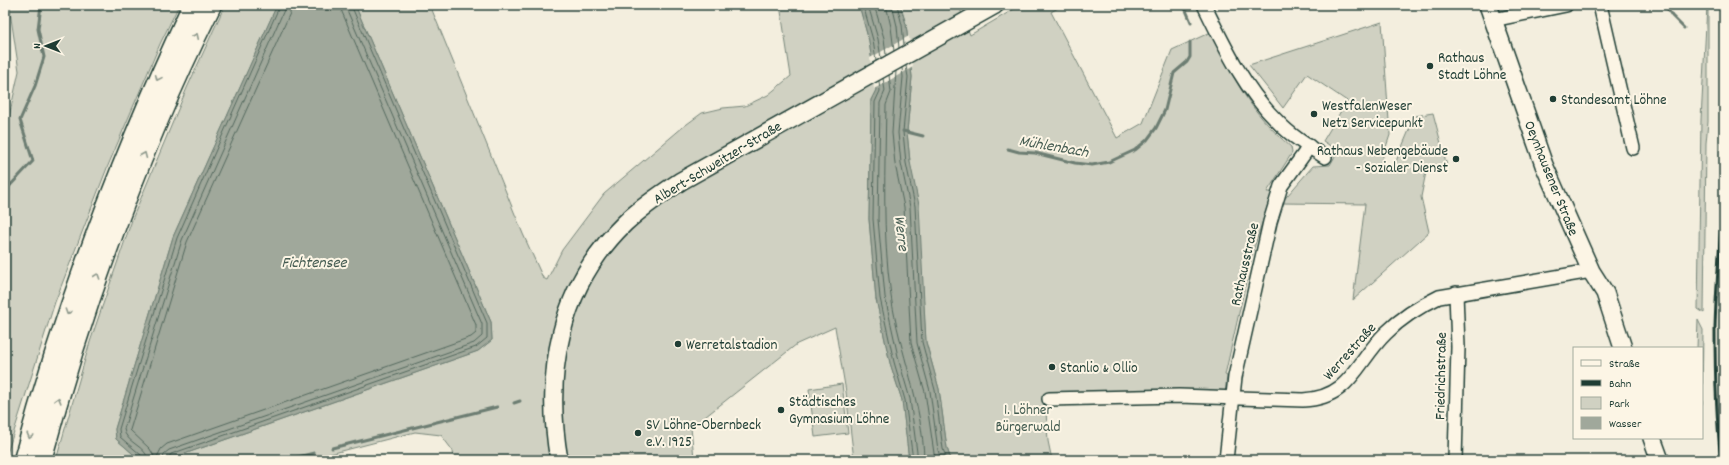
<svg xmlns="http://www.w3.org/2000/svg" width="1729" height="465" font-family="Dekko,sans-serif">
  <style>
    .green { fill: #d0d1c2; stroke: #78877b }
    .water { fill: #a0a89b; stroke: #6c7d72 }
    .pier { fill: #f3eede }
    .lines { fill: none; stroke-linecap: round; stroke-linejoin: round }
    .shore { stroke: #53685d; stroke-width: 1 }
    .stream { stroke: #6c7d72; stroke-width: 3 }
    .minor-casing { stroke: #1f3d34; stroke-width: 16 }
    .major-casing { stroke: #1f3d34; stroke-width: 20 }
    .highway-casing { stroke: #1f3d34; stroke-width: 23 }
    .minor { stroke: #fcf5e5; stroke-width: 13 }
    .major { stroke: #fcf5e5; stroke-width: 17 }
    .highway { stroke: #fcf5e5; stroke-width: 20 }
    .rail { stroke: #1f3d34; stroke-width: 3 }
    .oneway { stroke: #8e998c }
    .poi-dot { fill: #1f3d34; stroke: #fcf5e5; stroke-width: 1.5 }
    .labels { text-anchor: middle; stroke-width: 4; stroke-linejoin: round; paint-order: stroke }
    .poi-label { font-size: 15px; fill: #1f3d34; stroke: #fcf5e5; text-anchor: start }
    .street-label { font-size: 15px; fill: #1f3d34; stroke: #fcf5e5 }
    .park-label { font-size: 15px; fill: #425b50; stroke: #fcf5e5 }
    .water-label { font-size: 16px; font-style: italic; fill: #465d53; stroke: #fcf5e5 }
  </style>
  <rect width="100%" height="100%" fill="#f3eede"/>
  <filter id="ink" filterUnits="userSpaceOnUse"><feTurbulence type="fractalNoise" baseFrequency=".025" numOctaves="2"/><feDisplacementMap in="SourceGraphic" scale="8" xChannelSelector="R" yChannelSelector="G"/><feConvolveMatrix kernelMatrix="1 2 1 2 8 2 1 2 1" color-interpolation-filters="sRGB"/></filter>
  <g filter="url(#ink)">
    <g class="green">
      <polygon points="9,5 179,5 160,44 107,168 55,302 5,460 5,135 19,71"/>
      <polygon points="225,5 277,5 173,237 115,429 116,439 140,460 56,460 90,342 133,217 187,88"/>
      <polygon points="355,5 430,5 523,234 543,278 547,280 562,250 604,194 683,127 702,113 723,108 745,106 768,95 791,76 780,5 859,5 869,41 876,90 871,100 869,219 876,299 890,363 902,400 909,460 854,460 846,392 835,327 797,344 691,428 694,458 692,460 454,460 453,451 441,435 415,432 307,460 167,460 478,351 492,340 491,322"/>
      <path d="M900,5H961L959,6L970,35L1021,5H1063L1051,12L1117,138L1143,123L1172,50L1211,32C1234,80 1250,112 1291,147L1292,153L1267,192H1272L1253,251L1225,375L1227,376L1225,393L1045,396L1048,441L1052,460H951L947,448L939,389L926,342L922,279L907,132L912,77L906,24Z"/>
      <polygon points="1707,5 1708,5 1708,122 1706,143 1704,313 1698,309 1701,120"/>
      <polygon points="1382,22 1390,135 1380,165 1382,170 1391,170 1394,166 1415,116 1433,113 1447,166 1426,172 1421,197 1429,232 1353,300 1365,204 1281,203 1313,166 1330,165 1338,151 1323,141 1347,101 1307,74 1283,108 1249,65"/>
      <polygon points="1698,320 1703,330 1702,404 1702,348 1697,348"/>
      <polygon points="842,384 848,433 815,437 809,389"/>
    </g>
    <g class="water">
      <polygon points="277,5 355,5 491,322 492,340 478,351 167,460 140,460 116,439 115,429 173,237"/>
      <polygon points="859,5 900,5 906,24 912,77 907,132 910,162 919,205 926,342 939,389 947,448 951,460 909,460 902,400 890,363 876,299 869,219 871,100 876,90 869,41"/>
    </g>
    <polygon class="pier" points="909,36 913,67 874,89 870,58"/>
    <g class="lines">
      <g class="shore">
        <polyline points="291,5 290,13 187,242 130,430 150,449 155,458 157,457 161,449 167,444 471,337 476,333 476,325 342,12 340,5"/>
        <polyline points="863,5 873,40 876,61"/>
        <polyline points="868,5 878,39 881,58"/>
        <polyline points="874,5 884,38 886,55"/>
        <polyline points="886,5 891,27 894,51"/>
        <polyline points="892,5 897,26 899,48"/>
        <polyline points="897,5 902,25 904,45"/>
        <polyline points="906,66 908,77 903,132 906,163 915,206 922,342 935,390 943,449 947,460"/>
        <polyline points="902,68 903,77 898,133 901,163 910,207 917,343 930,391 938,450 941,460"/>
        <polyline points="896,71 892,133 895,164 904,207 911,343 925,392 935,460"/>
        <path d="M889,75L891,92L886,105C885,169 882,232 891,296C899,351 923,404 924,460"/>
        <polyline points="883,78 885,91 880,103 878,219 885,297 899,361 910,399 918,460"/>
        <polyline points="879,81 880,91 875,102 873,219 880,298 894,362 905,400 913,460"/>
        <polyline points="143,460 141,455 120,437 119,429 177,238 280,5"/>
        <path d="M148,460C147,446 125,443 124,429L182,240L284,10L285,5"/>
        <polyline points="163,460 164,454 169,450 474,343 482,336 482,324 347,10 346,5"/>
        <polyline points="168,460 169,457 171,454 476,347 487,338 487,323 351,5"/>
      </g>
      <g class="stream">
        <polyline points="1665,5 1672,16 1684,28"/>
        <polyline points="1605,6 1613,5"/>
        <polyline points="1185,8 1191,22"/>
        <polyline points="903,131 923,136"/>
        <polyline points="1008,149 1019,152 1035,153 1075,163 1092,165 1109,162 1135,150 1147,140 1156,128 1165,110 1174,73 1187,62 1190,57 1190,42"/>
        <polyline points="5,191 33,161 20,120 35,86 44,57 38,29 41,5"/>
        <polyline points="514,403 520,401"/>
        <polyline points="332,448 497,407"/>
        <polyline points="286,460 314,453"/>
      </g>
      <g class="minor-casing">
        <g id="minor">
          <path d="M1204,5C1224,46 1245,90 1278,122C1291,136 1309,147 1325,157"/>
          <polyline points="1600,5 1633,148"/>
          <polyline points="1493,20 1566,5"/>
          <path d="M1049,399L1179,396L1303,400C1351,398 1356,362 1386,333C1400,319 1420,306 1439,297L1591,271"/>
          <polyline points="1226,460 1235,377 1270,222 1281,186 1304,154 1309,146"/>
          <polyline points="1455,460 1458,347 1456,293"/>
        </g>
      </g>
      <g class="major-casing">
        <g id="major">
          <polyline points="1488,5 1544,165 1591,271 1605,293 1623,348"/>
          <polyline points="1652,438 1660,460"/>
          <path d="M559,460C544,373 559,287 625,223C642,207 661,194 681,181L995,5"/>
        </g>
      </g>
      <g class="highway-casing">
        <g id="highway">
          <path d="M24,460C66,303 124,152 193,5"/>
          <path d="M41,460C83,304 139,150 211,5"/>
        </g>
      </g>
      <use href="#minor" class="minor"/>
      <use href="#major" class="major"/>
      <use href="#highway" class="highway"/>
      <g class="rail">
        <polyline points="1721,5 1723,185"/>
        <path d="M1721,460C1716,416 1715,373 1715,329C1716,279 1722,230 1723,180"/>
      </g>
    </g>
    <defs><path id="oneway-chevron" d="M-2-3.5L2.5 0L-2 3.5" fill="none" stroke-width="1.6" stroke-linecap="round" stroke-linejoin="round"/></defs>
    <g class="oneway">
      <use href="#oneway-chevron" transform="translate(196 36) rotate(-65)"/>
      <use href="#oneway-chevron" transform="translate(158 78) rotate(114)"/>
      <use href="#oneway-chevron" transform="translate(144 155) rotate(-67)"/>
      <use href="#oneway-chevron" transform="translate(97 276) rotate(-71)"/>
      <use href="#oneway-chevron" transform="translate(68 312) rotate(108)"/>
      <use href="#oneway-chevron" transform="translate(58 400) rotate(-74)"/>
      <use href="#oneway-chevron" transform="translate(30 436) rotate(105)"/>
    </g>
  </g>
  <g class="poi-dot">
    <circle cx="1430" cy="66" r="4"/>
    <circle cx="1553" cy="99" r="4"/>
    <circle cx="1314" cy="114" r="4"/>
    <circle cx="1456" cy="159" r="4"/>
    <circle cx="678" cy="344" r="4"/>
    <circle cx="1052" cy="367" r="4"/>
    <circle cx="781" cy="410" r="4"/>
    <circle cx="638" cy="433" r="4"/>
  </g>
  <g class="labels">
    <g class="poi-label">
      <text x="1438" y="62">Rathaus<tspan x="1438" dy="17">Stadt Löhne</tspan></text>
      <text x="1561" y="104">Standesamt Löhne</text>
      <text x="1322" y="110">WestfalenWeser<tspan x="1322" dy="17">Netz Servicepunkt</tspan></text>
      <text x="1448" y="155" text-anchor="end">Rathaus Nebengebäude<tspan x="1448" dy="17">- Sozialer Dienst</tspan></text>
      <text x="686" y="349">Werretalstadion</text>
      <text x="1060" y="372">Stanlio &amp; Ollio</text>
      <text x="789" y="406">Städtisches<tspan x="789" dy="17">Gymnasium Löhne</tspan></text>
      <text x="646" y="429">SV Löhne-Obernbeck<tspan x="646" dy="17">e.V. 1925</tspan></text>
    </g>
    <g class="street-label">
      <text transform="translate(717 162) rotate(-31)" y="5">Albert-Schweitzer-Straße</text>
      <text transform="translate(1552 178) rotate(68)" y="5">Oeynhausener Straße</text>
      <text transform="translate(1244 264) rotate(-77)" y="5">Rathausstraße</text>
      <text transform="translate(1349 351) rotate(-48)" y="5">Werrestraße</text>
      <text transform="translate(1440 376) rotate(-89)" y="5">Friedrichstraße</text>
    </g>
    <g class="park-label">
      <text x="1028" y="414">1. Löhner<tspan x="1028" dy="17">Bürgerwald</tspan></text>
    </g>
    <g class="water-label">
      <text transform="translate(1054 145) rotate(10)" y="6">Mühlenbach</text>
      <text transform="translate(903 233) rotate(83)" y="6">Werre</text>
      <text x="314" y="267">Fichtensee</text>
    </g>
  </g>
  <rect width="1729" height="465" fill="none" stroke="#fcf5e5" stroke-width="20"/>
  <rect x="10" y="10" width="1709" height="445" fill="none" stroke="#1f3d34" stroke-width="1.5" filter="url(#ink)"/>
  <rect x="1573" y="347" width="130" height="92" fill="#fcf5e5" stroke="#a4ab9e"/>
  <rect x="1581" y="360" width="20" height="6" fill="#fcf5e5" stroke="#a4ab9e"/>
  <text x="1609" y="367" font-size="12" fill="#1f3d34">Straße</text>
  <rect x="1581" y="380" width="20" height="6" fill="#1f3d34" stroke="#a4ab9e"/>
  <text x="1609" y="387" font-size="12" fill="#1f3d34">Bahn</text>
  <rect x="1581" y="397" width="20" height="12" fill="#d0d1c2" stroke="#a4ab9e"/>
  <text x="1609" y="407" font-size="12" fill="#1f3d34">Park</text>
  <rect x="1581" y="417" width="20" height="12" fill="#a0a89b" stroke="#a4ab9e"/>
  <text x="1609" y="427" font-size="12" fill="#1f3d34">Wasser</text>
  <g transform="translate(46 46) rotate(270)" stroke="#fcf5e5" stroke-width="3" paint-order="stroke">
  <path d="M0-3L7 15L0 10L-7 15Z" fill="#1f3d34"/>
  <text y="-6" font-size="11" font-weight="bold" text-anchor="middle" fill="#1f3d34">N</text>
  </g>
</svg>
